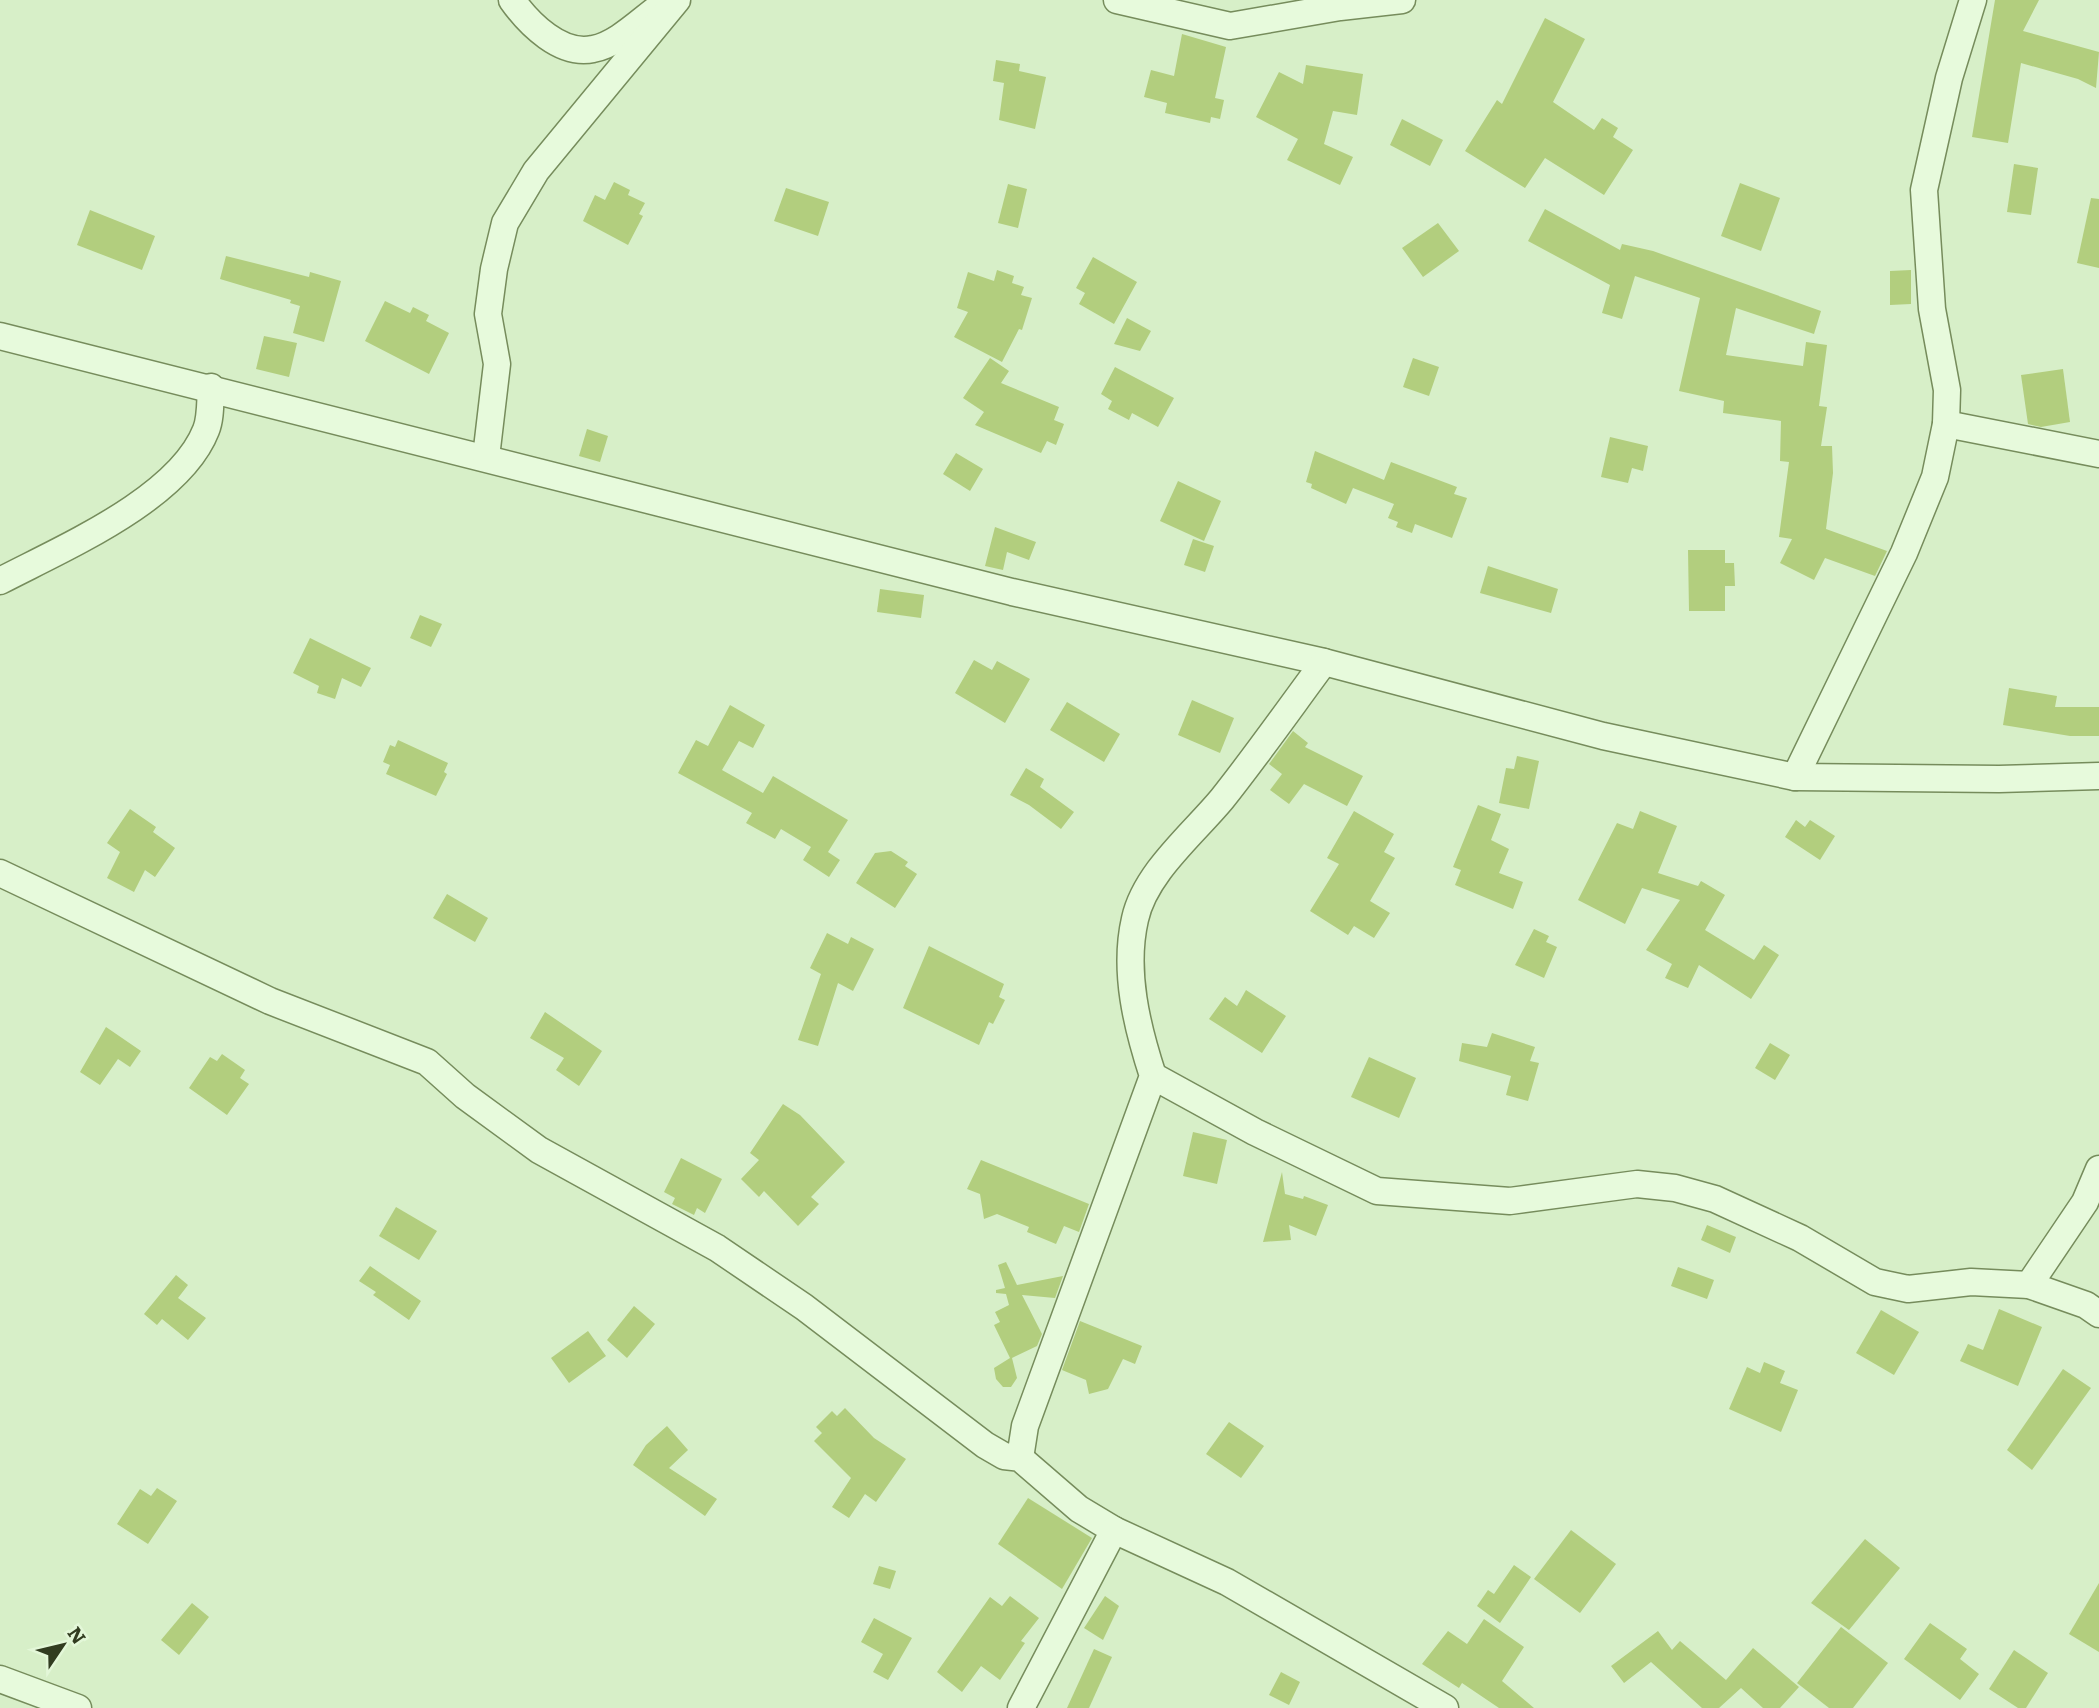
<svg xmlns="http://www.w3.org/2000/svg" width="2099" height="1708" font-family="Literata,serif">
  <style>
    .building { fill: #b2ce7e }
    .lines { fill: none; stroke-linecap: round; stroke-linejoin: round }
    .minor-casing { stroke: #768c5c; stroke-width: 29 }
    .minor { stroke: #e7fadc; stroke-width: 26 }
  </style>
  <rect width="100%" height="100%" fill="#d7efc8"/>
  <g class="building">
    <polygon points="1995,0 2039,0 2023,31 2099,52 2096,88 2078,79 2021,63 2008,143 1972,137"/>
    <polygon points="1545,18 1585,39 1553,102 1594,130 1602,118 1618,128 1613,137 1633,150 1604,195 1545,158 1525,188 1465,151 1497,100 1502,104"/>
    <polygon points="1182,34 1226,47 1215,98 1224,100 1220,119 1211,117 1210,123 1165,113 1167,103 1144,97 1151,70 1174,76"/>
    <polygon points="996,60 1020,64 1019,71 1046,77 1035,129 999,120 1004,83 993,81"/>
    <polygon points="1306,65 1363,74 1357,115 1333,111 1324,144 1353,157 1340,185 1287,160 1298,139 1256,117 1279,72 1303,84"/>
    <polygon points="1402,119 1443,140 1430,166 1390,145"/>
    <polygon points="2014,164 2038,168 2031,215 2007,212"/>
    <polygon points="614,182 630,190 628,195 645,203 639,214 643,216 628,245 583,221 595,195 605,200"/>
    <polygon points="1740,183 1780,198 1761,251 1721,236"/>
    <polygon points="1008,184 1027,189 1018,228 998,223"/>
    <polygon points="786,188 829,202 818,236 774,221"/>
    <polygon points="2091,198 2099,199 2099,268 2077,263"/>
    <polygon points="1545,209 1620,250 1622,244 1653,251 1821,311 1814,334 1736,308 1726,355 1803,366 1806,342 1827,345 1819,406 1827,407 1821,446 1832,446 1833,473 1826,529 1887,551 1875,576 1825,558 1814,580 1780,563 1792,539 1779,537 1789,462 1780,461 1781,421 1723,413 1724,401 1679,391 1700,298 1635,276 1622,319 1602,313 1610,285 1528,241"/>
    <polygon points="90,210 155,236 142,270 77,245"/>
    <polygon points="1438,223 1459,251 1423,277 1402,248"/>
    <polygon points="226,256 309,277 310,272 341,281 324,342 293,333 300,306 290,303 291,300 220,279"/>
    <polygon points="1093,257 1137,282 1114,324 1079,304 1085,293 1076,288"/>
    <polygon points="997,270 1014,276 1012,283 1024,287 1021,295 1032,298 1022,330 1019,329 1002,362 954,337 968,312 957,308 968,272 994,281"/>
    <polygon points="1911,270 1911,304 1890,305 1890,271"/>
    <polygon points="385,301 410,313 413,307 429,315 426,321 449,333 429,374 365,341"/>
    <polygon points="1127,318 1151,331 1140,351 1114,344"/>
    <polygon points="264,336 297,343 289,377 256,369"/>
    <polygon points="990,358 1009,371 1001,383 1059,407 1054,420 1064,424 1056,445 1047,441 1041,453 975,425 984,412 963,398"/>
    <polygon points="1413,358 1439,367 1429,396 1403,387"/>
    <polygon points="1115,367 1174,398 1158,427 1132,413 1129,420 1108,409 1112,401 1101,394"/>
    <polygon points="2063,369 2070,422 2041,427 2028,424 2021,375"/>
    <polygon points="587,429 608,436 600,462 579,456"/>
    <polygon points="1610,437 1648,446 1643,471 1632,468 1628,483 1601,477"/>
    <polygon points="1315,451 1384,480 1391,462 1457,487 1454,494 1467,498 1452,538 1415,524 1412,533 1396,527 1398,522 1388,518 1394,504 1353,488 1346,504 1311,488 1312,484 1306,482"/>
    <polygon points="956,453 983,469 970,491 943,474"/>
    <polygon points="1178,481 1221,501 1204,541 1160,521"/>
    <polygon points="995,527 1036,542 1029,560 1007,552 1003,570 985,566"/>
    <polygon points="1193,539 1214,546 1205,572 1184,565"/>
    <polygon points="1688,550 1725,550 1725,563 1734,563 1735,586 1725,586 1725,611 1689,611"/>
    <polygon points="1488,566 1558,589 1551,613 1480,593"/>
    <polygon points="880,589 924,595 921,618 877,612"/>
    <polygon points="420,615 442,624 431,647 410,638"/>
    <polygon points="310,638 371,668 361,687 342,678 335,699 317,693 319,686 293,673"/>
    <polygon points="974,660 992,670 997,661 1030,679 1005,723 955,693"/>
    <polygon points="2009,688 2057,696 2055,707 2099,707 2099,736 2070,736 2003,725"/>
    <polygon points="1192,700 1234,718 1220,753 1178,735"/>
    <polygon points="1067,702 1120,734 1104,762 1050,730"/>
    <polygon points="730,705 765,725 753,748 739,741 722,770 763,793 773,776 848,820 828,852 840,860 829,877 803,860 811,847 781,829 775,839 746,823 752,813 678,773 696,740 708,746"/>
    <polygon points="1293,731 1308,743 1305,747 1363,776 1347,806 1304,784 1289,804 1270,790 1282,774 1269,764"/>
    <polygon points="398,740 448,763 444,772 447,774 436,796 386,774 390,765 383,762 390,745 395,747"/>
    <polygon points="1517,756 1539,761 1529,809 1499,803 1506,768 1514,769"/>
    <polygon points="1026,768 1044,779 1040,787 1074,812 1061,829 1029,805 1010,795"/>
    <polygon points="1478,805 1501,814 1491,840 1509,849 1499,873 1523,882 1513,909 1455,885 1461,870 1453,867"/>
    <polygon points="130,809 156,827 153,832 175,848 155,877 145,870 134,892 107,878 120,852 107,843"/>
    <polygon points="1354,811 1394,834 1384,852 1395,858 1370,901 1390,913 1374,938 1354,926 1348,935 1310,911 1339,864 1327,858"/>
    <polygon points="1640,811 1677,826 1658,873 1698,886 1701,881 1725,895 1705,930 1754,960 1764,945 1779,955 1751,999 1699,965 1688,988 1665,978 1672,964 1646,950 1680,900 1642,888 1625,924 1578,900 1617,823 1633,829"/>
    <polygon points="1796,820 1805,827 1810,820 1835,836 1820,860 1785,837"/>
    <polygon points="891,851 908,862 905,866 917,874 895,908 856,883 875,853"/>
    <polygon points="447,894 488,918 475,942 433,918"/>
    <polygon points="1534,929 1549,936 1546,942 1557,947 1544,978 1515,965"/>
    <polygon points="827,933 848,944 851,937 874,949 853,991 838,983 818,1046 798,1040 821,974 810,968"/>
    <polygon points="929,946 1004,984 999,997 1005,1000 993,1024 989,1022 979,1045 903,1008"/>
    <polygon points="1246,990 1286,1016 1262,1053 1209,1019 1225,997 1237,1006"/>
    <polygon points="545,1012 602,1051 579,1086 556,1070 564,1058 530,1038"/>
    <polygon points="106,1027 141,1051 130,1067 118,1059 100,1085 80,1072"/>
    <polygon points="1492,1033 1535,1047 1530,1061 1539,1063 1528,1101 1506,1095 1511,1076 1459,1061 1462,1043 1487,1047"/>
    <polygon points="1770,1043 1790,1055 1775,1080 1755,1068"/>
    <polygon points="222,1054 245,1070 240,1078 249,1084 227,1115 189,1088 210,1057 217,1061"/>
    <polygon points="1369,1057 1416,1078 1399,1118 1351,1097"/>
    <polygon points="783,1104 800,1115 845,1162 811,1197 819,1204 798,1226 764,1191 759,1197 741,1179 759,1160 750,1153"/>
    <polygon points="1193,1132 1227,1140 1217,1184 1183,1176"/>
    <polygon points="681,1158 722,1179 705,1213 697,1208 694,1215 672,1204 675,1198 664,1192"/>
    <polygon points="981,1160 1089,1204 1079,1232 1064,1226 1056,1244 1027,1232 1029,1227 997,1214 984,1219 980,1194 967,1189"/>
    <polygon points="1282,1172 1285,1194 1303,1199 1304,1196 1328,1205 1316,1236 1289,1225 1291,1240 1263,1242"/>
    <polygon points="396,1207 437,1231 419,1260 379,1236"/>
    <polygon points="1707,1225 1736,1237 1730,1253 1701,1240"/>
    <polygon points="1006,1262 1017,1285 1063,1276 1055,1298 1022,1295 1042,1334 1037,1346 1012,1358 1017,1378 1011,1387 1003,1387 996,1379 994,1368 1010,1358 994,1325 1000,1322 995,1312 1009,1305 1006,1294 996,1293 996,1290 1005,1288 998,1265"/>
    <polygon points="370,1266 421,1301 409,1320 373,1295 376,1292 359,1281"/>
    <polygon points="1678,1267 1714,1280 1707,1299 1671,1286"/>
    <polygon points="176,1275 188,1285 178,1298 206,1318 188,1340 162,1319 157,1325 144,1314"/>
    <polygon points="634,1306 655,1324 627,1358 607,1340"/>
    <polygon points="1999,1309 2042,1327 2018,1386 1960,1361 1968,1344 1983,1350"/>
    <polygon points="1881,1310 1919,1332 1894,1375 1856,1353"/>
    <polygon points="1080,1321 1142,1346 1135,1364 1123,1359 1108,1389 1089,1394 1086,1380 1062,1370"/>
    <polygon points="588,1331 606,1356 569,1383 551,1358"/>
    <polygon points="1764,1362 1785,1371 1780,1383 1798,1390 1781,1432 1729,1409 1747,1367 1760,1373"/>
    <polygon points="2063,1369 2091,1388 2032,1470 2007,1450"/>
    <polygon points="845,1408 874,1438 906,1459 876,1502 865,1494 849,1518 832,1507 851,1478 814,1441 822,1433 816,1427 832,1411 837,1416"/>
    <polygon points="1229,1422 1264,1446 1241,1478 1206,1454"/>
    <polygon points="667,1426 688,1450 669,1468 717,1499 705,1516 633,1465 646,1445"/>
    <polygon points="157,1488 177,1501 148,1544 117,1524 140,1489 151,1496"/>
    <polygon points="1028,1498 1092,1538 1062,1589 998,1544"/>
    <polygon points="1571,1530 1616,1564 1580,1613 1534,1579"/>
    <polygon points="1865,1539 1900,1568 1849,1630 1811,1603"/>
    <polygon points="1514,1565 1531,1577 1500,1623 1477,1606 1488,1590 1494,1594"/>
    <polygon points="879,1566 896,1571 890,1589 873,1584"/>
    <polygon points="2099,1583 2099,1652 2069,1634"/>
    <polygon points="1010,1596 1039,1618 1021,1641 1025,1643 1000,1680 981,1666 962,1692 937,1672 990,1597 1002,1606"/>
    <polygon points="1105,1596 1119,1606 1103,1640 1084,1628"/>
    <polygon points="192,1603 209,1617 179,1655 161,1640"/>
    <polygon points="874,1618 912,1638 888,1680 873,1672 883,1654 861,1642"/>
    <polygon points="1484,1619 1524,1647 1502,1681 1534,1708 1499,1708 1462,1683 1459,1688 1422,1664 1448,1631 1467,1644"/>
    <polygon points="1930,1623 1967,1649 1960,1659 1979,1674 1960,1700 1904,1659"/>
    <polygon points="1841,1627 1888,1663 1853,1708 1829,1708 1797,1683"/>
    <polygon points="1658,1631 1672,1650 1680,1641 1726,1680 1753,1648 1799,1687 1780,1708 1763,1708 1741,1688 1719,1708 1702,1708 1651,1662 1624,1683 1611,1666"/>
    <polygon points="1094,1649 1112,1657 1089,1708 1067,1708"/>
    <polygon points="2014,1650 2048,1673 2026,1708 2018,1708 1989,1689"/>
    <polygon points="1281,1672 1300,1682 1289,1705 1269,1695"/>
  </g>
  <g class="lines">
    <g class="minor-casing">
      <g id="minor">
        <path d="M512,0C529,24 561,56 593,49C616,45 639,22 658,8"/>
        <polyline points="1117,0 1230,26 1340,7 1402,0"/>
        <polyline points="0,336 1012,592 1324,662 1603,736 1795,777 1999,779 2099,776"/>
        <polyline points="1946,424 2099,454"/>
        <polyline points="486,457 497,364 488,314 494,269 505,223 536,171 677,0"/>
        <path d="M0,581C63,548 179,499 206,430C211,418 210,401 211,387"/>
        <polyline points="1795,777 1904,553 1935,477 1946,424 1947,390 1932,309 1924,190 1949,78 1973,0"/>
        <polyline points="0,873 270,1001 427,1062 465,1096 539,1150 717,1248 804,1307 985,1445 1004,1456 1020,1458 1079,1509 1114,1530 1021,1708"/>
        <polyline points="1153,1076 1255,1132 1377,1191 1510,1201 1637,1184 1675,1188 1715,1199 1800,1238 1875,1282 1908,1289 1971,1282 2029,1285 2086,1305 2099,1314"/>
        <polyline points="2029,1285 2085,1202 2099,1169"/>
        <path d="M1020,1458L1025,1426L1153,1076C1137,1027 1123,971 1135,919C1145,873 1193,834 1222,799C1257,755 1290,708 1324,662"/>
        <polyline points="1114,1530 1227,1582 1445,1708"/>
        <polyline points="0,1679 78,1708"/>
      </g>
    </g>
    <use href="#minor" class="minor"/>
  </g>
  <g transform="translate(63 1645) rotate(55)" stroke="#e3f7d8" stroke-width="5" paint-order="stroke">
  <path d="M0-5L12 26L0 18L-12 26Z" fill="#313c20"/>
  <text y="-10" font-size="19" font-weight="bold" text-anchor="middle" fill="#313c20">N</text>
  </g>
</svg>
